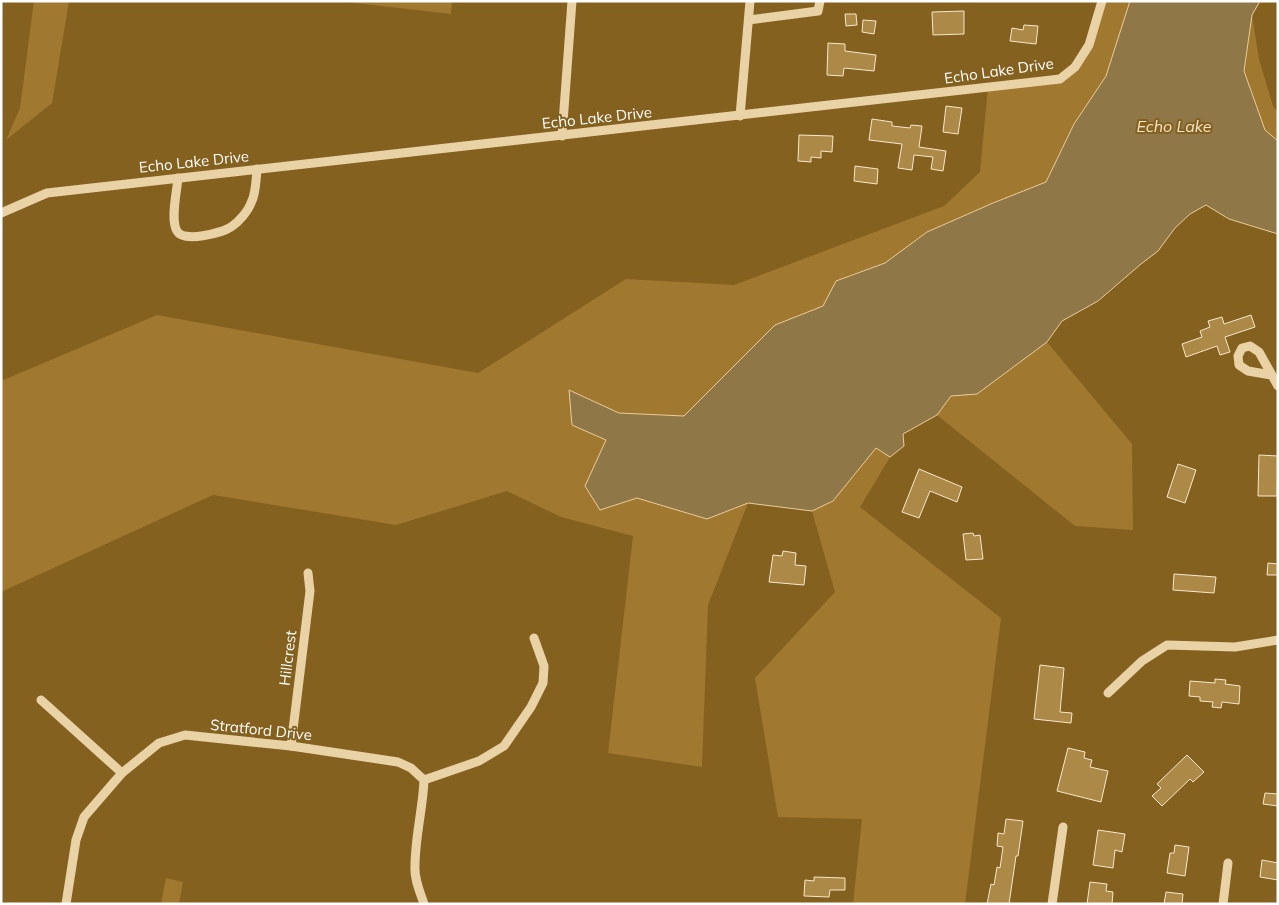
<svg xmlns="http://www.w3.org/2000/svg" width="1279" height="905" font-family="Mulish,sans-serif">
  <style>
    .green { fill: #a1782f }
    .water { fill: #907747; stroke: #ebcd9a }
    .building { fill: #ad8947; stroke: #f7e7cb }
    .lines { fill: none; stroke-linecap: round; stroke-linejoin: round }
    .minor { stroke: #ead2a7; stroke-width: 9 }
    .labels { text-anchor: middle; stroke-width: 4; stroke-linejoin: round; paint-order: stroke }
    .street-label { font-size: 15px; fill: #fff; stroke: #84611f }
    .water-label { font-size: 16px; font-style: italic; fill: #f5e5c9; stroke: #84611f }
  </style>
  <rect width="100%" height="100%" fill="#84611f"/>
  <g class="green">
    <polygon points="34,1 69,1 52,103 6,140 20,108"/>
    <polygon points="338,1 452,1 451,14"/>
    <polygon points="1102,1 1130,1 1106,76 1074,124 1046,182 993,203 927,232 885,263 836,281 823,306 775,325 684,416 619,413 570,390 606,440 585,486 600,510 637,498 707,519 748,503 708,605 702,767 608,753 633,536 561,517 507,491 396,525 213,495 1,592 1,381 157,315 478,373 626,279 734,285 944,206 980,172 988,87 1060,78 1089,45"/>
    <polygon points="1252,15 1259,59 1273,106 1278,113 1278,141 1265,130 1244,71"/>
    <polygon points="1047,342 1132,444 1133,530 1075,526 937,415 951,396 977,394"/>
    <polygon points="876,448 890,457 860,507 1001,618 965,904 853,904 862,819 778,817 755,678 835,592 812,511 833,501"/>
    <polygon points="166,878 183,882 179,904 161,904"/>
  </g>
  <polygon class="water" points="1130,1 1260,1 1252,15 1244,71 1265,130 1278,141 1278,234 1229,219 1206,205 1190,214 1175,228 1158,251 1141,264 1098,301 1062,321 1047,342 977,394 951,396 937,415 903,434 904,446 890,457 876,448 833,501 812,511 748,503 707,519 637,498 600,510 585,486 606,440 572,425 569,390 619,413 684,416 775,325 823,306 836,281 885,263 927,232 993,203 1046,182 1074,124 1106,76"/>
  <g class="building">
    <polygon points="964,11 964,34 933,35 932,12"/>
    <polygon points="845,14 856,14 857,25 846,26"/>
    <polygon points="863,20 876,21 874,34 862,32"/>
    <polygon points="1024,25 1038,26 1036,44 1010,41 1012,28 1023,30"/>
    <polygon points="828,43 845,44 845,51 876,55 874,71 844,68 843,76 827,75"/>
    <polygon points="946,106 962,108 958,134 943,132"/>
    <polygon points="872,119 892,122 892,126 910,128 911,125 922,126 919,147 946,151 943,171 931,169 933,157 914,155 912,170 898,168 902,144 869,140"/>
    <polygon points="799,135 833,136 832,152 821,151 821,158 811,157 811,162 798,161"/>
    <polygon points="855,166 878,169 877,184 854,181"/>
    <polygon points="1251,315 1255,327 1225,337 1230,352 1220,355 1217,346 1186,357 1182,344 1202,337 1200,331 1210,327 1208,321 1222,317 1224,324"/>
    <polygon points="1259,455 1278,456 1277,496 1258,496"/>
    <polygon points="1178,464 1196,470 1185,503 1167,497"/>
    <polygon points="919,469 962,487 957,502 930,491 919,518 902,512"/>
    <polygon points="973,533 974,536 980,535 983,559 966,560 963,534"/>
    <polygon points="783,551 796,553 795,565 806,566 804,585 769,582 773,555 782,556"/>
    <polygon points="1268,563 1278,564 1278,575 1267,575"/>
    <polygon points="1174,574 1216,577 1214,593 1173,590"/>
    <polygon points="1040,665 1064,668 1060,712 1072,713 1071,723 1034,719"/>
    <polygon points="1215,679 1226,680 1225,684 1240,686 1239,704 1222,702 1221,708 1212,707 1213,702 1200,701 1200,697 1189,696 1190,681 1215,683"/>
    <polygon points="1068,748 1085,752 1084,758 1092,760 1090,767 1108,771 1101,802 1057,791"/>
    <polygon points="1187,755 1204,772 1193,782 1190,779 1162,806 1152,796 1161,788 1157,784"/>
    <polygon points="1265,793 1278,794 1278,806 1263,804"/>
    <polygon points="1006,819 1023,821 1018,856 1016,856 1009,904 987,904 991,884 994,885 997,867 1000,868 1003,847 997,846 998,833 1004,834"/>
    <polygon points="1098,830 1125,834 1122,852 1115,850 1113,868 1093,865"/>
    <polygon points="1175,845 1189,847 1185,876 1167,873 1170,853 1174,853"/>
    <polygon points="1262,860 1278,863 1278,880 1260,877"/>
    <polygon points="814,877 845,878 845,890 830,890 829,897 804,896 805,880 814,881"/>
    <polygon points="1090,882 1107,884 1106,891 1113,892 1112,904 1087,904"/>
    <polygon points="1166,892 1183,894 1182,904 1164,904"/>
  </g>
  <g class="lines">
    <g class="minor">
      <polyline points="749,20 818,11 820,1"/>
      <polyline points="740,116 750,1"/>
      <polyline points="562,136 572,1"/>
      <path d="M178,178C177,191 170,220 177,231C183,243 222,233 231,227C239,222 248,211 251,203C256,194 256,180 257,169"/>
      <polyline points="1,213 47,193 1060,79 1075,67 1089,45 1102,1"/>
      <polyline points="1271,375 1248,371 1239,365 1238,356 1242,348 1250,346 1259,352 1278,386"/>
      <polyline points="1108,693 1142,661 1167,645 1235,647 1278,640"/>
      <polyline points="41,700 122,773"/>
      <polyline points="291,746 310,591 308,573"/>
      <polyline points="424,780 479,761 504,746 531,707 543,683 544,666 534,638"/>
      <path d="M66,904L76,840L84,817L122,773L159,743L185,735L291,746L398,762L411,768L424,780C423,808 415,837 415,866C414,879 420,892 424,904"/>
      <polyline points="1052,904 1063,827"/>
      <polyline points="1223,904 1228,863"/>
    </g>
  </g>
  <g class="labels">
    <g class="street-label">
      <text transform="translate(999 71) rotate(-8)" y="5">Echo Lake Drive</text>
      <text transform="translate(597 118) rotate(-6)" y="5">Echo Lake Drive</text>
      <text transform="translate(194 162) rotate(-6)" y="5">Echo Lake Drive</text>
      <text transform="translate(288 658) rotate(-83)" y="5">Hillcrest</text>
      <text transform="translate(261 730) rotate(6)" y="5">Stratford Drive</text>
    </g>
    <g class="water-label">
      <text x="1174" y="132">Echo Lake</text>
    </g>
  </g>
  <rect width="1279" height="905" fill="none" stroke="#ffffff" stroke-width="5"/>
</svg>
